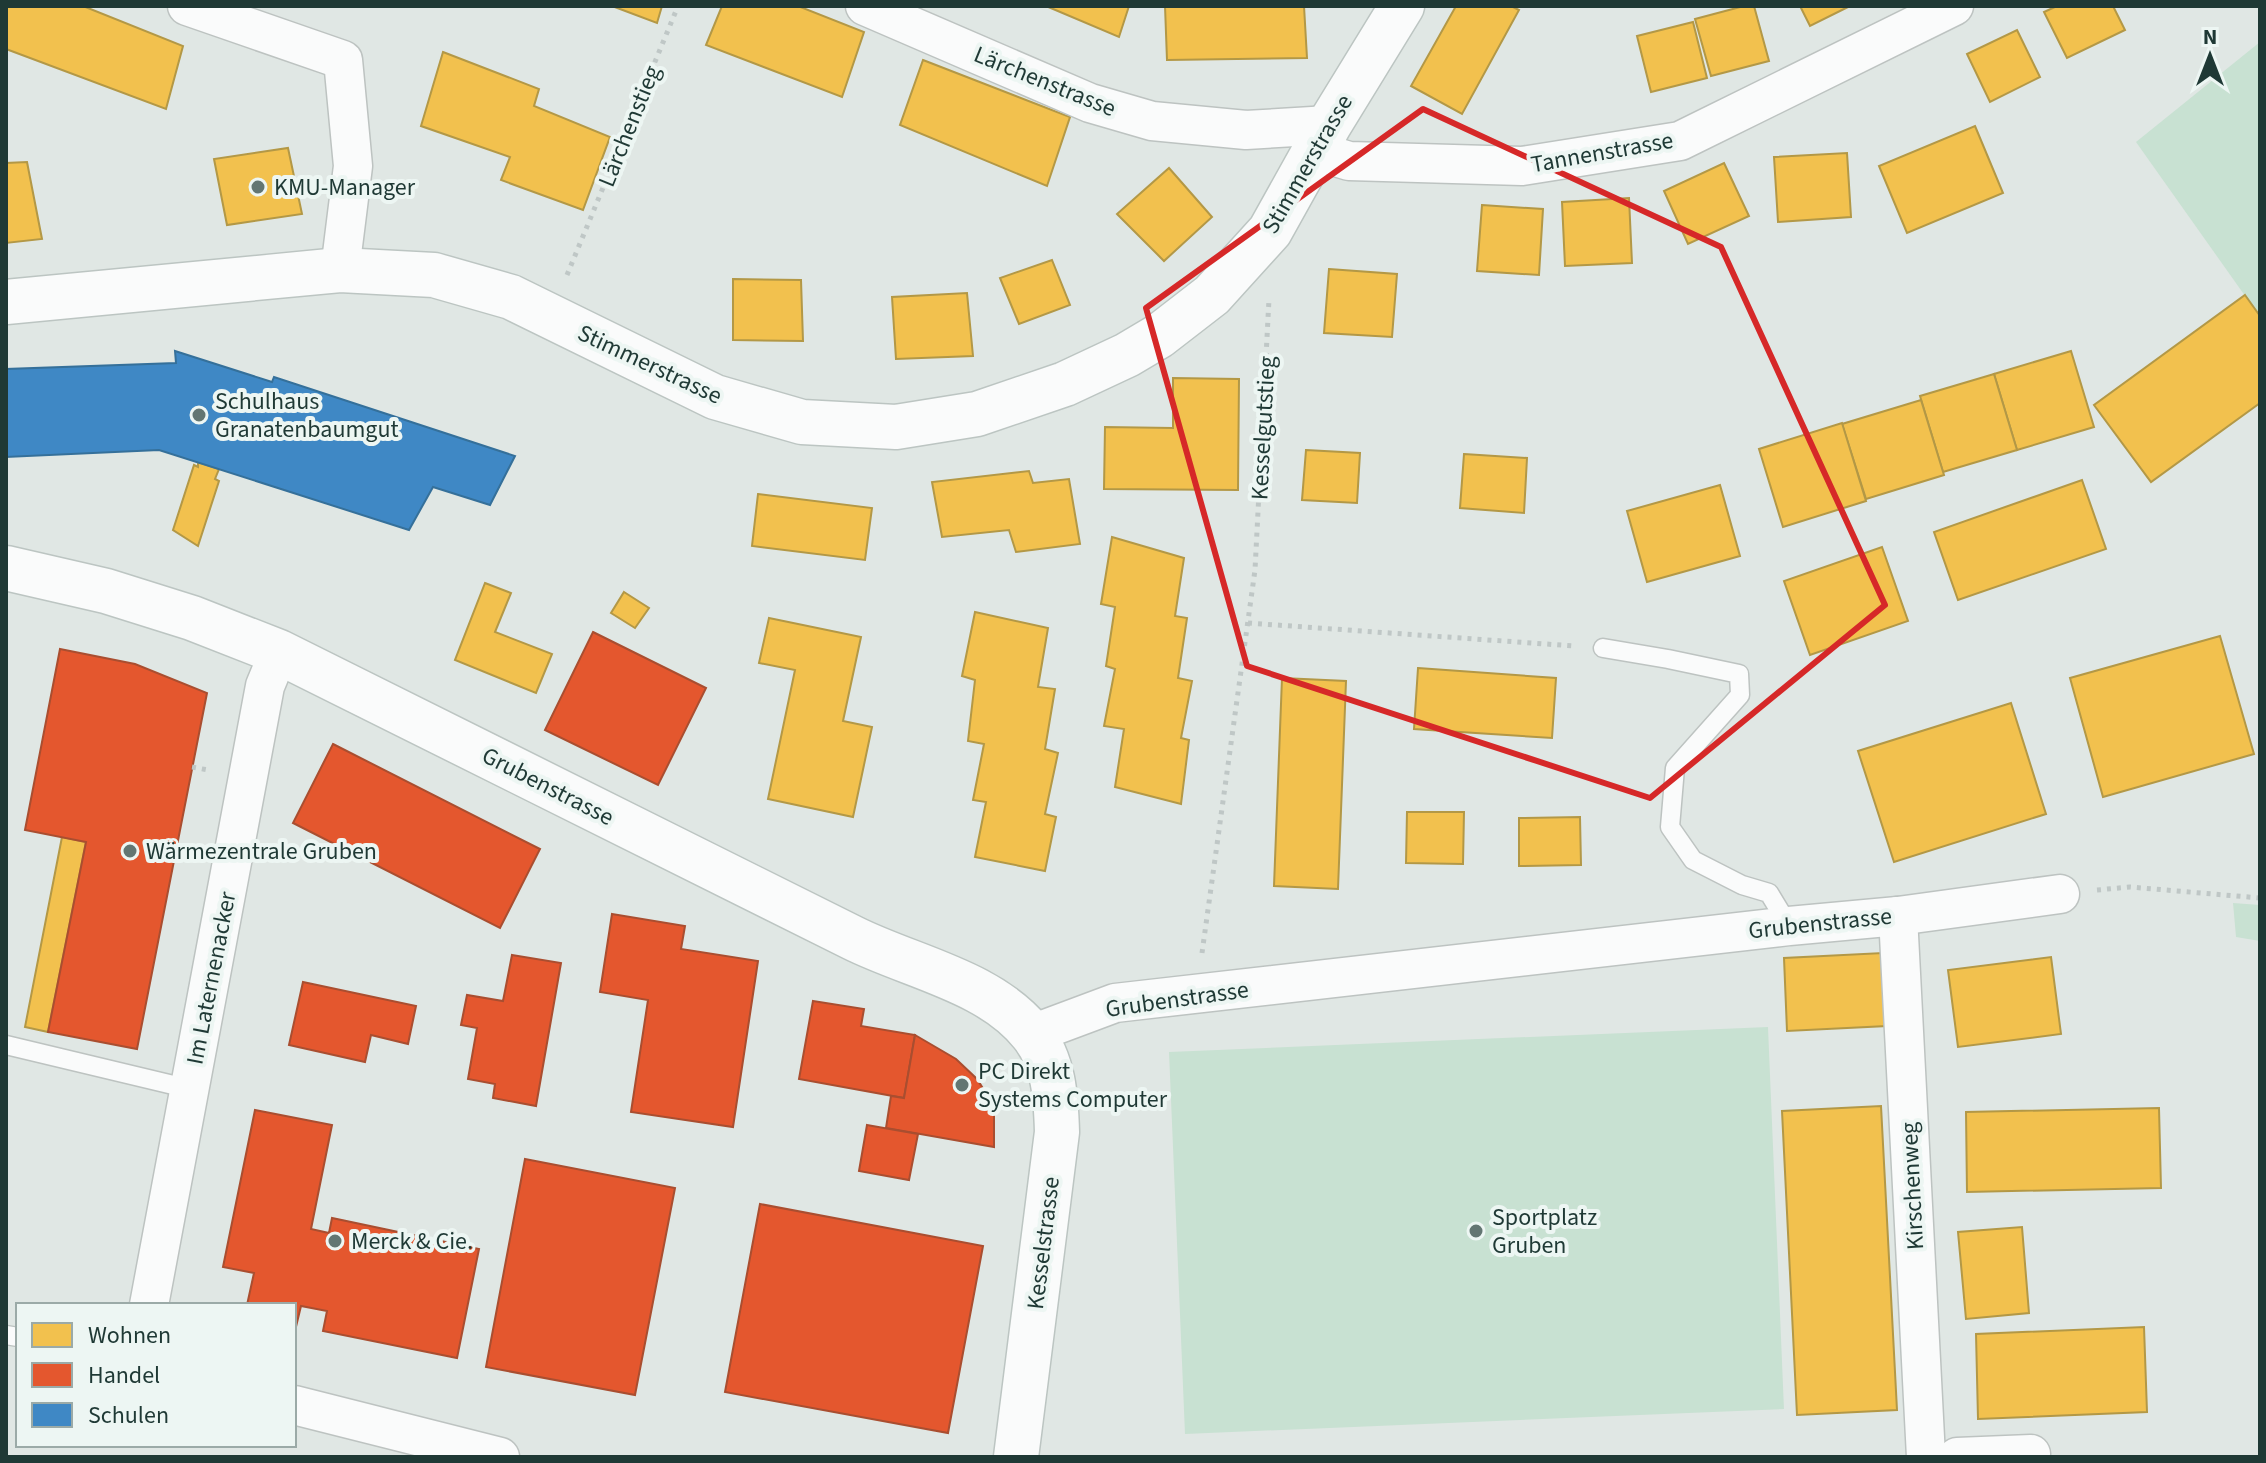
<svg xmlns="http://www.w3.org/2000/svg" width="2266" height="1463" font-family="'Source Sans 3',sans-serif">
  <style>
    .green { fill: #c8e1d2 }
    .homes { fill: #f2c14e; stroke: #b39846; stroke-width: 2 }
    .shops { fill: #e4572e; stroke: #a94e30; stroke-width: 2 }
    .schools { fill: #3f88c5; stroke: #35709a; stroke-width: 2 }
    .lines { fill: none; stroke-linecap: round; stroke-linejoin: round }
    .lane-casing { stroke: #bdc3c1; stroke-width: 21 }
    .street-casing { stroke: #bdc3c1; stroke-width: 41 }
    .secondary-casing { stroke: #bcc5c2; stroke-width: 47 }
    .path { stroke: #bfc7c6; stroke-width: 5; stroke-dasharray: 4 6; stroke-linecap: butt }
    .lane { stroke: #fafbfb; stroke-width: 18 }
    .street { stroke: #fafbfb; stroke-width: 38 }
    .secondary { stroke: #fafbfb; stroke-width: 44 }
    .marked { fill: none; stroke: #d62828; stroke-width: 6; stroke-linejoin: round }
    .poi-dot { fill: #637672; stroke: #edf6f3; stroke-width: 3 }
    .labels { text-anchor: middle; stroke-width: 8; stroke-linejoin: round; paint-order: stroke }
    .street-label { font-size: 24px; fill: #1f3935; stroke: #edf6f3 }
    .poi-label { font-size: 24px; fill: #1f3935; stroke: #edf6f3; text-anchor: start }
  </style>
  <rect width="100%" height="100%" fill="#e0e7e4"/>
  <g class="green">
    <polygon points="2260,42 2260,317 2136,142"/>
    <polygon points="2233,903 2260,905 2260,941 2236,937"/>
    <polygon points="1768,1027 1784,1409 1185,1434 1169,1052"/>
  </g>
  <g class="homes">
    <polygon points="6,6 83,6 183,46 166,109 6,49"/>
    <polygon points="612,6 662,6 657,23"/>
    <polygon points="722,6 798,6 864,32 842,97 706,45"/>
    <polygon points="1046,6 1129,6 1119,37"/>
    <polygon points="1165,6 1304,6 1307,58 1167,60"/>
    <polygon points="1456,6 1511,6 1519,10 1462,114 1411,86"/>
    <polygon points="1744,6 1754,6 1769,61 1711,76 1695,19"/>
    <polygon points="1800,6 1850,6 1810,26"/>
    <polygon points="2057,6 2113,6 2125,30 2067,58 2044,12"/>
    <polygon points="1693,22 1707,78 1651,92 1637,36"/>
    <polygon points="2017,30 2040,77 1990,102 1967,54"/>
    <polygon points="443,52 539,89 534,106 610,137 583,210 501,180 510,157 421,126"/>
    <polygon points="923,60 1070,117 1047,186 900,125"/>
    <polygon points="1975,126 2003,193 1907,233 1879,166"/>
    <polygon points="288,148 302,214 227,225 214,159"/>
    <polygon points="1847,153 1851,217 1778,222 1774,157"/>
    <polygon points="27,162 42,239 6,243 6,163"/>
    <polygon points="1724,163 1749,216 1688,244 1664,191"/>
    <polygon points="1169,168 1212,217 1164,261 1117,214"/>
    <polygon points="1629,198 1632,263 1565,266 1562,202"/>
    <polygon points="1482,205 1543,209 1539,275 1477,271"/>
    <polygon points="1052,260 1070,305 1019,324 1000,278"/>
    <polygon points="1329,269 1397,274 1392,337 1324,333"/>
    <polygon points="733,279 801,280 803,341 733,340"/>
    <polygon points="967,293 973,356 896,359 892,297"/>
    <polygon points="2245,295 2260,316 2260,403 2151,482 2094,405"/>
    <polygon points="2071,351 2094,427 2017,450 1994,374"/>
    <polygon points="1994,374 2017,450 1943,472 1920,396"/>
    <polygon points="1173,378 1239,379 1238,490 1104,489 1105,427 1173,428"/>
    <polygon points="1921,400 1944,475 1866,499 1842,424"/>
    <polygon points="1842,423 1866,501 1783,527 1759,449"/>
    <polygon points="1306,450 1360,453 1357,503 1302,500"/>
    <polygon points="1464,454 1527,458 1524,513 1460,508"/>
    <polygon points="198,462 219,469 215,479 219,481 198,546 173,530 194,465 198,467"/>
    <polygon points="1029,471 1033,483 1069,479 1080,544 1016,552 1009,530 942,537 932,482"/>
    <polygon points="2082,480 2106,549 1958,600 1934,532"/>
    <polygon points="1720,485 1740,556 1647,582 1627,511"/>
    <polygon points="758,494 872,508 865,560 752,546"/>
    <polygon points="1112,537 1184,558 1175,616 1187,618 1178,678 1192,681 1181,738 1189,740 1181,804 1115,787 1124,729 1104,726 1115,669 1106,666 1115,607 1101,604"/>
    <polygon points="1882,547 1908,621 1810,655 1784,581"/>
    <polygon points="485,583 511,593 495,632 552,654 536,693 455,660"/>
    <polygon points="624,592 649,608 635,628 611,613"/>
    <polygon points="975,612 1048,628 1038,687 1055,689 1045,749 1058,753 1045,814 1056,817 1045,871 975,857 986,802 973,800 984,744 968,741 975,680 962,676"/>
    <polygon points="769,618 861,637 843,721 872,727 853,817 768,799 795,670 759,663"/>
    <polygon points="2220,636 2254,754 2103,797 2070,678"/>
    <polygon points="1418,668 1556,678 1552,738 1414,729"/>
    <polygon points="1282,678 1346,681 1338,889 1274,886"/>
    <polygon points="2011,703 2046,814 1894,862 1858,751"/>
    <polygon points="1407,812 1464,812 1463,864 1406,863"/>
    <polygon points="1580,817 1581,865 1519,866 1519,818"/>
    <polygon points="62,837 86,842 48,1032 25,1027"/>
    <polygon points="1883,953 1887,1026 1787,1031 1784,958"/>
    <polygon points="2051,957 2061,1034 1958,1047 1948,970"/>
    <polygon points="1881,1106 1897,1410 1797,1415 1782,1111"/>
    <polygon points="2159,1108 2161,1188 1967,1192 1966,1112"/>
    <polygon points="2022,1227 2029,1313 1966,1319 1958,1232"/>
    <polygon points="2144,1327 2147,1412 1978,1419 1976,1334"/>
  </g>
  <g class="shops">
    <polygon points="593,632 706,688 658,785 545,730"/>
    <polygon points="60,649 135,664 207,693 137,1049 48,1032 86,842 25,830"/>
    <polygon points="333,744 540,849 500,928 293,823"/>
    <polygon points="612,914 685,926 681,949 758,961 733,1127 631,1112 648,1000 600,992"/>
    <polygon points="512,955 561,963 536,1106 493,1098 495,1084 468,1079 477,1028 461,1025 467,995 503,1001"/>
    <polygon points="303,982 416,1006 408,1044 371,1035 365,1062 289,1045"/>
    <polygon points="813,1001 864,1009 861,1026 915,1035 904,1098 799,1079"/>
    <polygon points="915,1035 956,1059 977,1079 994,1106 994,1147 886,1128 891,1096 904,1098"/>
    <polygon points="255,1110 332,1125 311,1229 329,1233 332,1218 479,1249 457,1358 323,1331 327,1311 301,1306 294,1335 294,1305 247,1305 254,1273 223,1267"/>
    <polygon points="867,1125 918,1134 909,1180 859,1171"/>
    <polygon points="525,1159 675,1188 635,1395 486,1367"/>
    <polygon points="760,1204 983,1246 948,1433 725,1392"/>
  </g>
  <polygon class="schools" points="175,351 272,382 274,377 515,456 490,505 433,487 409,530 159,450 6,457 6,369 176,363"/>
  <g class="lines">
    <g class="lane-casing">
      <g id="lane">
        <polyline points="1603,648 1668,659 1739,674 1740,695 1675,768 1670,827 1693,860 1742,885 1769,893 1789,926"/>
        <polyline points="6,1045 190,1089"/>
        <polyline points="6,1335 18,1337"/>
      </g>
    </g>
    <g class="street-casing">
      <g id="street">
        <polyline points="187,6 343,60 353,166 340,270"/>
        <polyline points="865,6 1090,103 1152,121 1246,130 1329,125"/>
        <polyline points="1316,151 1349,161 1522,166 1680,141 1954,6"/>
        <polyline points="1898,916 1926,1457"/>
        <polyline points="1032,1034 1115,1003 1789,926 1898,916 2060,894"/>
        <polyline points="149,1305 265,686 279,652"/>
        <polyline points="294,1405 500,1457"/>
        <polyline points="1957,1457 2031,1454"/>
      </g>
    </g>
    <g class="secondary-casing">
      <g id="secondary">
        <polyline points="6,302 340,270 434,275 511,297 715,397 802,422 896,427 977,414 1065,384 1127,355 1159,336 1212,295 1270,231 1329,125 1402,6"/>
        <path d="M6,568L106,591L192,618L279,652C471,747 662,843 853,938C911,967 990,981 1032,1034C1054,1061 1056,1098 1057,1132L1016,1457"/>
      </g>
    </g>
    <g class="path">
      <polyline points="567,275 678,6"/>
      <polyline points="1248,623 1574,646"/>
      <polyline points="192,767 208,770"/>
      <polyline points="2097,890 2130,887 2260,898"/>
      <polyline points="1202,953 1255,570 1269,299"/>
    </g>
    <use href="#lane" class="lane"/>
    <use href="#street" class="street"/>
    <use href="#secondary" class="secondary"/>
  </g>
  <path class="marked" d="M1423,109L1721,247L1885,605L1650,798L1247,666L1146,308Z"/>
  <g class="poi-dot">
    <circle cx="258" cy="187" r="8"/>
    <circle cx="199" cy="415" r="8"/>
    <circle cx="130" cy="851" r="8"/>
    <circle cx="962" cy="1085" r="8"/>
    <circle cx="1476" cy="1231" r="8"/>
    <circle cx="335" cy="1241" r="8"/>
  </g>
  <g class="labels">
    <g class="street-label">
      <text transform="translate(1045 81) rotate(22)" y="8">Lärchenstrasse</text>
      <text transform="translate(629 126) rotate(-68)" y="8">Lärchenstieg</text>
      <text transform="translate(1602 152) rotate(-10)" y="8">Tannenstrasse</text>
      <text transform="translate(1307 164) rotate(-60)" y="8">Stimmerstrasse</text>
      <text transform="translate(650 364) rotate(25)" y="8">Stimmerstrasse</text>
      <text transform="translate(1263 428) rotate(-87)" y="8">Kesselgutstieg</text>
      <text transform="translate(548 786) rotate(27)" y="8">Grubenstrasse</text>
      <text transform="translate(1820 923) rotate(-6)" y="8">Grubenstrasse</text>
      <text transform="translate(211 978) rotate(-79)" y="8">Im Laternenacker</text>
      <text transform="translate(1177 999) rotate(-8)" y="8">Grubenstrasse</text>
      <text transform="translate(1912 1186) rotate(-93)" y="8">Kirschenweg</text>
      <text transform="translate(1043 1243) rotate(-83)" y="8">Kesselstrasse</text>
    </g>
    <g class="poi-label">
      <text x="274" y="195">KMU-Manager</text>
      <text x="215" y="409">Schulhaus<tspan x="215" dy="28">Granatenbaumgut</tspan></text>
      <text x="146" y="859">Wärmezentrale Gruben</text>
      <text x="978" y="1079">PC Direkt<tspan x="978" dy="28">Systems Computer</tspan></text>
      <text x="1492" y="1225">Sportplatz<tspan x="1492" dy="28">Gruben</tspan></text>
      <text x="351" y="1249">Merck &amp; Cie.</text>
    </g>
  </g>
  <rect width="2266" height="1463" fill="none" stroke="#1f3935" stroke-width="16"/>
  <rect x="16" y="1303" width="280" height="144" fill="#edf6f3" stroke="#9baaa7" stroke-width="2"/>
  <rect x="32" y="1323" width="40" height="24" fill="#f2c14e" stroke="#9baaa7" stroke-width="2"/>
  <text x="88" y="1343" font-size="24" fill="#1f3935">Wohnen</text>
  <rect x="32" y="1363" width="40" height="24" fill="#e4572e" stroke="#9baaa7" stroke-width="2"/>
  <text x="88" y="1383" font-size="24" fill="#1f3935">Handel</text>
  <rect x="32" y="1403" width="40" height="24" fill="#3f88c5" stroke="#9baaa7" stroke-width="2"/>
  <text x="88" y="1423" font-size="24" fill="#1f3935">Schulen</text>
  <g transform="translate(2210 56)" stroke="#edf6f3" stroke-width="6" paint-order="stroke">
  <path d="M0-6L14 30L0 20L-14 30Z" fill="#1f3935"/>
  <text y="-12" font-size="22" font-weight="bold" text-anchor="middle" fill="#1f3935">N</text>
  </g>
</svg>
